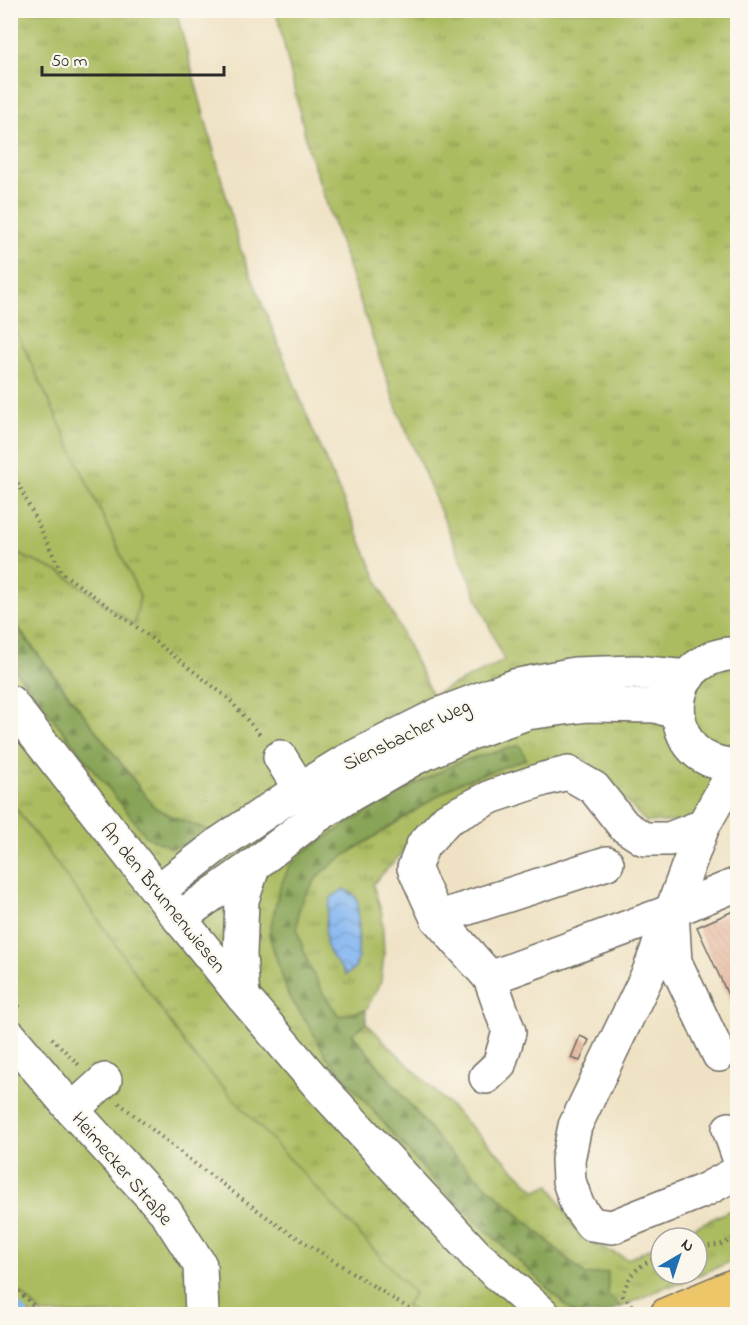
<svg xmlns="http://www.w3.org/2000/svg" width="748" height="1325" font-family="'Indie Flower',sans-serif">
  <style>
    .grass { fill: url(#grass-tufts); stroke: #6b7446; stroke-width: 1.5; fill-rule: evenodd }
    .forest { fill: url(#forest-firs); stroke: #5a6840; stroke-width: 1.5 }
    .green { fill: #abbc60; stroke: #6b7446; stroke-width: 1.5 }
    .water { fill: url(#water-waves); stroke: #58718e; stroke-width: 1.5 }
    .lines { fill: none; stroke-linecap: round; stroke-linejoin: round }
    .stream { stroke: #85b7f1; stroke-width: 8 }
    .building { fill: url(#building-back-hatch) }
    .minor-casing { stroke: #706b61; stroke-width: 36 }
    .highway-casing { stroke: #706b61; stroke-width: 36 }
    .path { stroke: #706b61; stroke-width: 4; stroke-dasharray: 1.5 4.5; stroke-linecap: butt }
    .minor { stroke: #fff; stroke-width: 33 }
    .highway { stroke: #ecc669; stroke-width: 33 }
    .labels { text-anchor: middle; stroke-width: 4.5; stroke-linejoin: round; paint-order: stroke }
    .street-label { font-size: 20px; fill: #2b2b2b; stroke: #fbf7ec }
  </style>
  <defs>
    <pattern id="grass-tufts" width="24" height="20" patternUnits="userSpaceOnUse" patternTransform="scale(1.5)"><rect width="24" height="20" fill="#abbc60"/><path d="M3 7l-1-3M5 7V3M7 7l1-3M15 17l-1-3M17 17v-4M19 17l1-3" fill="none" stroke="#8b994f"/></pattern>
    <pattern id="forest-firs" width="22" height="20" patternUnits="userSpaceOnUse" patternTransform="scale(1.5)"><rect width="22" height="20" fill="#88a456"/><path d="M5 1l3.5 6h-7zM16 11l3.5 6h-7z" fill="#6f8647"/></pattern>
    <pattern id="water-waves" width="16" height="10" patternUnits="userSpaceOnUse" patternTransform="scale(1.5)"><rect width="16" height="10" fill="#85b7f1"/><path d="M0 5q4-4 8 0t8 0" fill="none" stroke="#6d95c3"/></pattern>
    <pattern id="building-back-hatch" width="6" height="6" patternUnits="userSpaceOnUse" patternTransform="scale(1.5)"><rect width="6" height="6" fill="#e7b49b"/><path d="M-1 5l2 2M0 0l6 6M5-1l2 2" fill="none" stroke="#c69b86"/></pattern>
  </defs>
  <rect width="100%" height="100%" fill="#fbf7ec"/>
  <filter id="ink" filterUnits="userSpaceOnUse"><feTurbulence type="fractalNoise" baseFrequency=".0167" numOctaves="2"/><feDisplacementMap in="SourceGraphic" scale="12" xChannelSelector="R" yChannelSelector="G"/><feConvolveMatrix kernelMatrix="1 2 1 2 8 2 1 2 1" color-interpolation-filters="sRGB"/></filter>
  <filter id="wash" filterUnits="userSpaceOnUse"><feTurbulence type="fractalNoise" baseFrequency=".008" numOctaves="4" result="noise"/><feDisplacementMap in="SourceGraphic" scale="24" xChannelSelector="R" yChannelSelector="G"/><feGaussianBlur stdDeviation="1.35" result="paint"/><feColorMatrix in="noise" values="0 0 0 0 0 0 0 0 0 0 0 0 0 0 0 0 0 1.4 0 .05"/><feComposite in="paint" operator="in"/></filter>
  <g filter="url(#wash)">
    <rect width="100%" height="100%" fill="#efe2c4"/>
    <g class="grass">
      <path d="M11,11H176L240,248L312,428L387,602L432,695L504,661L397,409L309,152L276,11H737V814L686,822H646L604,777L566,761L408,847L373,884L382,914L384,955L381,981L366,1010L339,1016L324,995L309,966L297,931L298,912L305,895L318,876L339,859L458,783L526,759L520,746L459,762L386,799L305,851L289,867L279,890L269,935L288,995L307,1022L326,1056L431,1178L575,1314H421L405,1306L192,1054L94,914L11,802V665L147,837L209,831L173,817L154,807L11,618V551L62,573L134,624L140,596L11,320ZM359,923L358,956L355,968L346,975L341,967Z"/>
      <polygon points="366,1023 536,1191 550,1185 576,1230 596,1245 628,1259 661,1243 661,1274 697,1274 697,1238 672,1238 737,1207 737,1259 671,1287 670,1285 621,1307 446,1149 352,1033"/>
      <polygon points="11,1283 42,1314 11,1314"/>
    </g>
    <g class="forest">
      <polygon points="10,618 154,807 173,817 210,831 194,843 171,848 147,837 11,665"/>
      <polygon points="520,745 526,759 458,783 339,859 318,876 305,895 298,912 297,931 309,966 324,995 339,1016 366,1010 366,1023 352,1034 446,1149 585,1275 608,1272 608,1295 621,1307 604,1314 575,1314 431,1178 326,1056 307,1022 288,995 269,935 279,890 289,867 305,851 386,799 459,762"/>
    </g>
    <g class="green">
      <polygon points="11,320 140,596 134,625 62,573 11,551"/>
      <polygon points="11,802 94,914 192,1054 414,1293 405,1306 421,1314 42,1314 11,1283 11,1076 25,1055 11,1036"/>
    </g>
    <path class="water" d="M344,889L355,896L358,903V956L355,968L346,975C341,967 333,960 329,951C322,938 327,911 331,898Z"/>
    <g class="lines">
      <polyline class="stream" points="10,1300 24,1314"/>
    </g>
    <g id="blocks">
      <g class="building">
        <polygon points="738,909 738,1017 697,927"/>
        <polygon points="580,1036 589,1040 580,1061 571,1058"/>
      </g>
    </g>
  </g>
  <g filter="url(#ink)">
    <use href="#blocks" fill-opacity="0" stroke="#706b61" stroke-width="1.5"/>
    <g class="lines">
      <g class="minor-casing">
        <g id="minor">
          <path d="M738,654C720,652 698,662 688,676C671,699 677,741 702,756C713,763 725,765 738,766"/>
          <polyline points="10,702 33,732 179,918 216,963 243,997 322,1089 476,1255 543,1314"/>
          <polyline points="280,757 311,807"/>
          <polyline points="737,766 703,826 649,972 575,1126 568,1160 569,1181 577,1205 591,1224 612,1227 705,1190 738,1172"/>
          <polyline points="158,891 220,843 300,789 344,762 438,715 514,686 575,674 636,672 688,677"/>
          <polyline points="672,911 490,978 437,918 414,868 423,845 447,819 493,796 544,779 568,773 594,788 624,826 644,839 669,839 703,826"/>
          <polyline points="179,918 254,865 317,816 350,795 415,758 468,734 527,713 588,705 656,706 678,713"/>
          <polyline points="437,918 607,863"/>
          <polyline points="243,997 240,955 242,900 254,865"/>
          <polyline points="10,1036 72,1110 165,1211 200,1265 202,1314"/>
          <polyline points="719,1055 675,962 672,911 738,884"/>
          <polyline points="486,1077 499,1065 509,1032 490,978"/>
          <polyline points="72,1110 105,1080"/>
          <polyline points="729,1129 738,1155"/>
        </g>
      </g>
      <g class="highway-casing">
        <polyline id="highway" points="667,1314 738,1284"/>
      </g>
      <g class="path">
        <polyline points="10,467 62,573 134,625 228,698 262,737"/>
        <polyline points="10,998 23,1010"/>
        <polyline points="52,1038 81,1067"/>
        <polyline points="119,1103 194,1163 279,1226 405,1306 421,1314"/>
        <polyline points="697,1248 723,1244 738,1237"/>
        <polyline points="10,1283 42,1314"/>
        <path d="M640,1314L623,1296C627,1274 641,1263 661,1256"/>
      </g>
      <use href="#minor" class="minor"/>
      <use href="#highway" class="highway"/>
    </g>
  </g>
  <g class="labels">
    <g class="street-label">
      <text transform="translate(406 734) rotate(-26)" y="7">Siensbacher Weg</text>
      <text transform="translate(164 897) rotate(51)" y="7">An den Brunnenwiesen</text>
      <text transform="translate(123 1168) rotate(49)" y="7">Heimecker Straße</text>
    </g>
  </g>
  <rect width="748" height="1325" fill="none" stroke="#fbf7ec" stroke-width="36"/>
  <g transform="translate(679 1256) rotate(39)"><circle r="28" fill="#fbf7ec" stroke="#a8a59f" stroke-width="1.5"/>
  <path d="M0-4.5L10 22L0 15L-10 22Z" fill="#1f6fb2"/>
  <text y="-9" font-size="16" font-weight="bold" text-anchor="middle" fill="#2b2b2b">N</text>
  </g>
  <path d="M42 66v9h182v-9" fill="none" stroke="#2b2b2b" stroke-width="3"/>
  <text x="51" y="66" font-size="18" fill="#2b2b2b" stroke="#fbf7ec" stroke-width="4.5" paint-order="stroke">50 m</text>
</svg>
